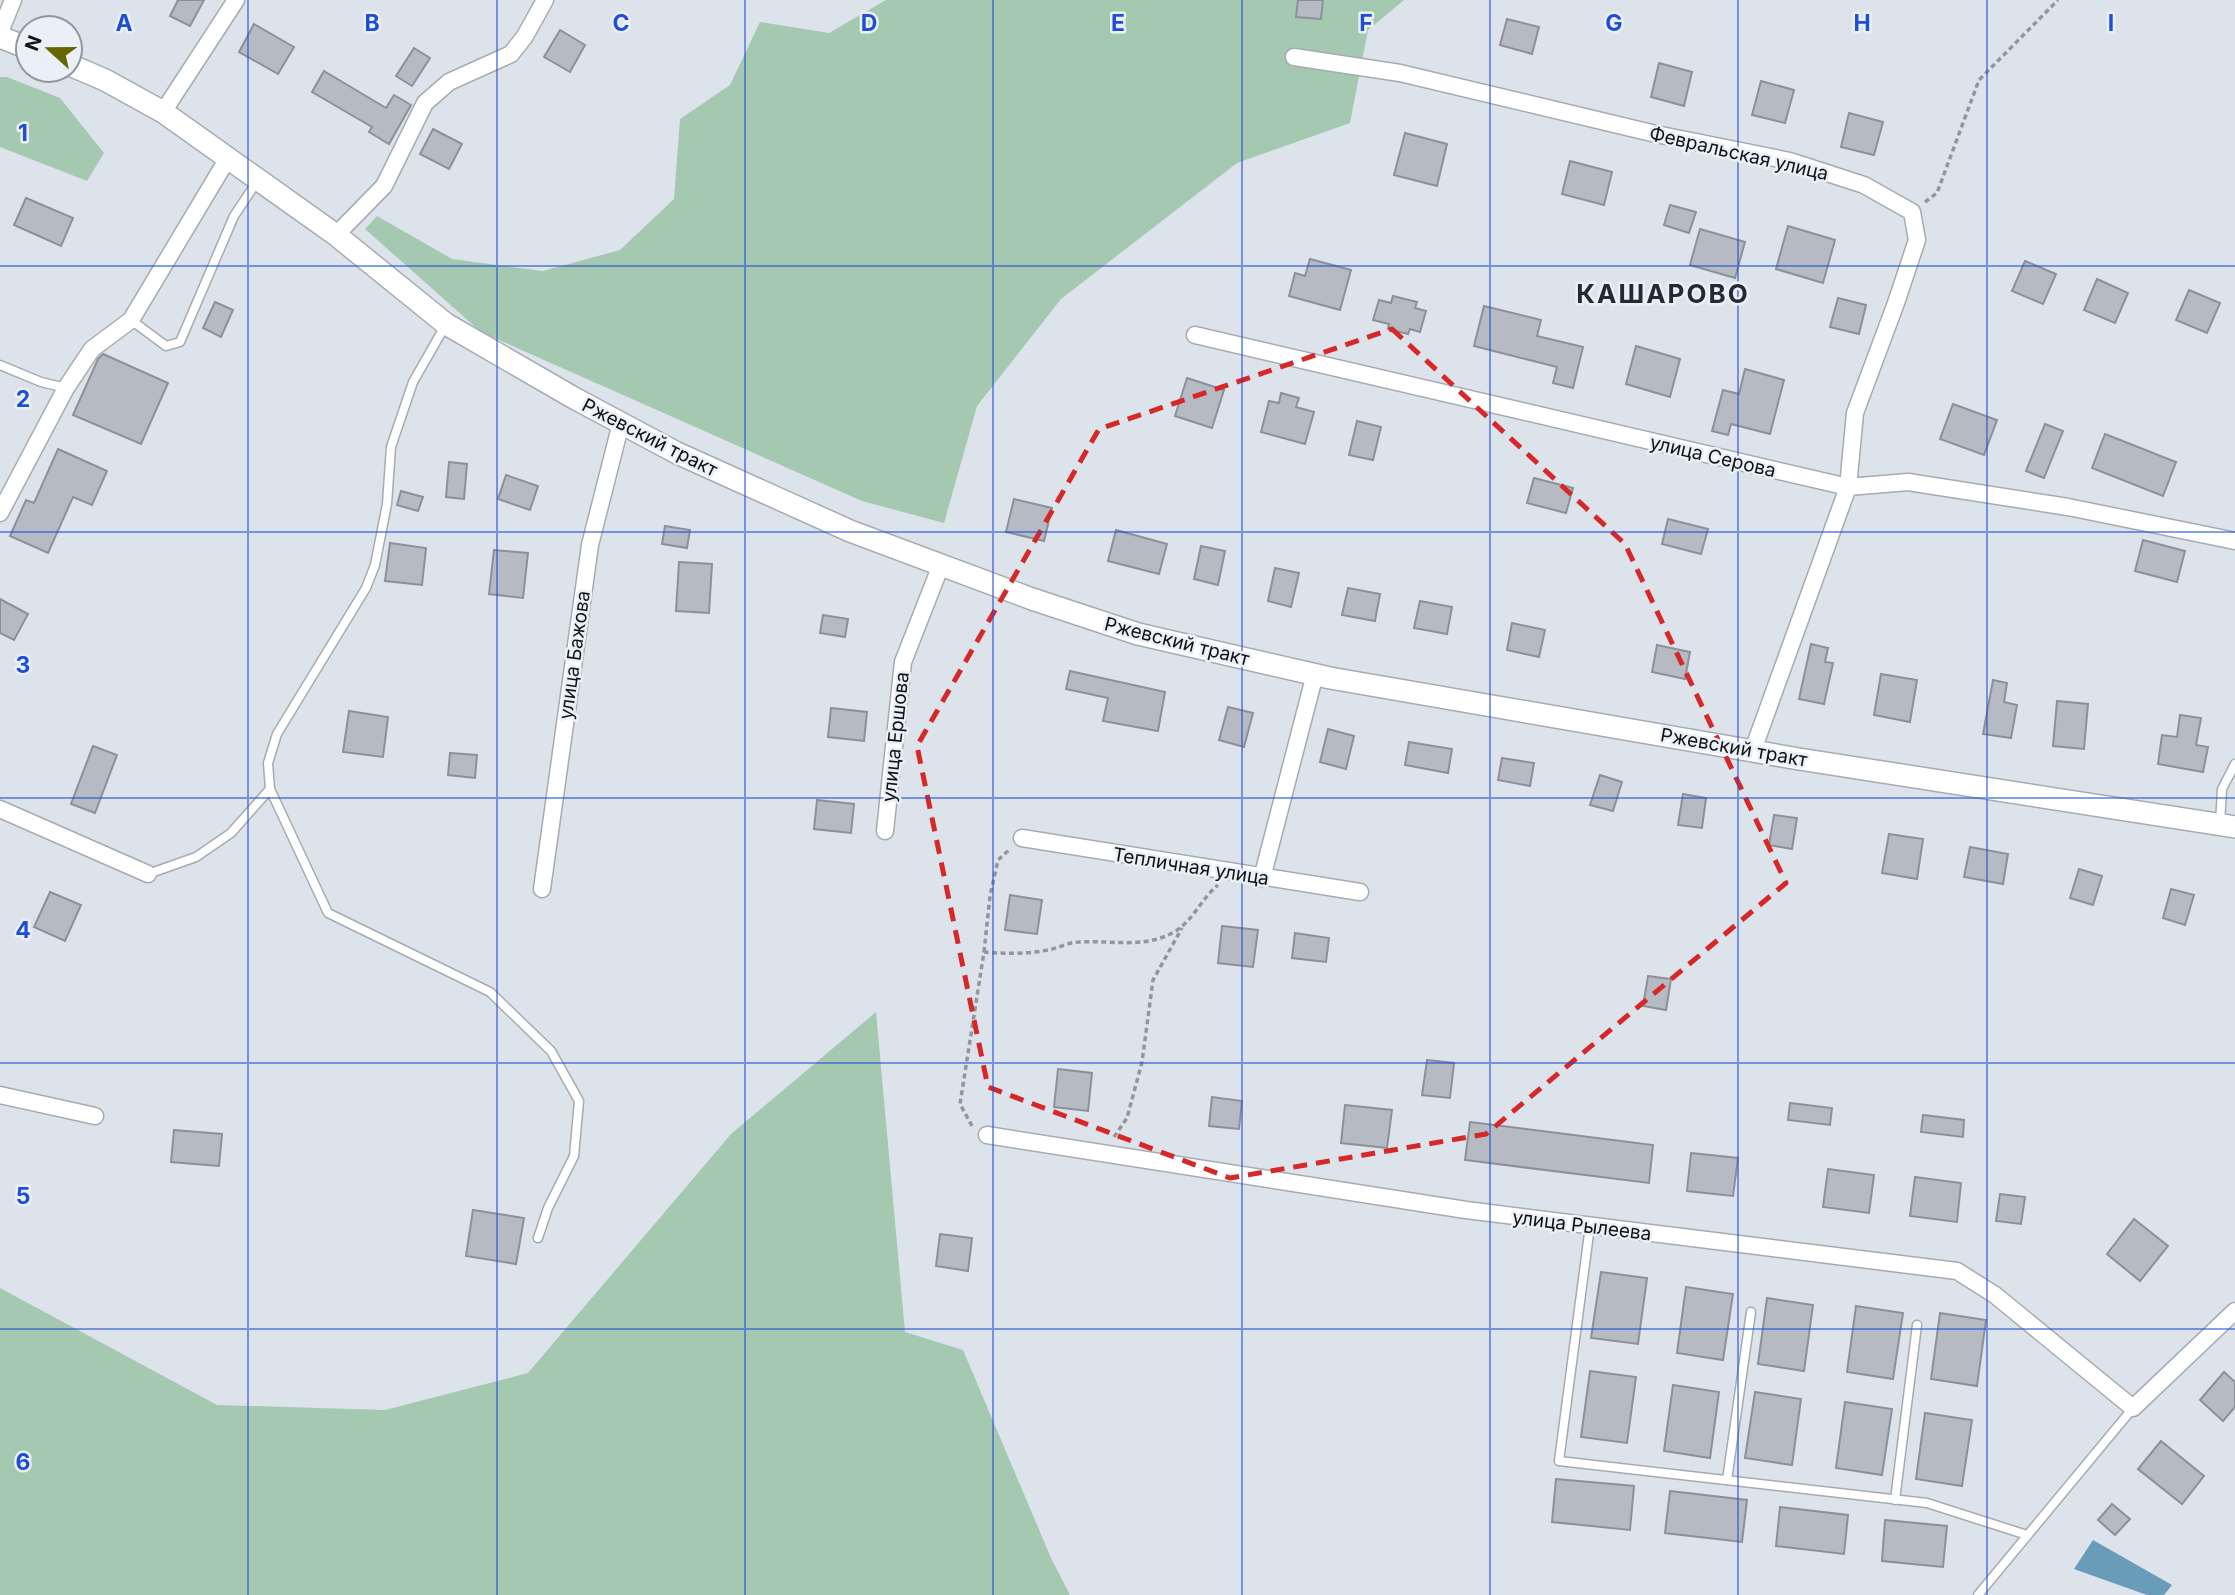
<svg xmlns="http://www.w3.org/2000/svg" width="2235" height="1595" font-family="Inter,sans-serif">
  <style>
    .green { fill: #a5c8b0 }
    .water { fill: #689cb8 }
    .building { fill: #b6bbc3; stroke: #8c9199; stroke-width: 2 }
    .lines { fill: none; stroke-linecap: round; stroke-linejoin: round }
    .service-casing { stroke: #a6abb3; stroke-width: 11 }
    .minor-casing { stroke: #a6abb3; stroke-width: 19 }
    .secondary-casing { stroke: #a6abb3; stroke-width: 24 }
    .path { stroke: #92979d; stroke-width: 3.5; stroke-dasharray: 5 3.5; stroke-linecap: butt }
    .service { stroke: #fff; stroke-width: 8 }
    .minor { stroke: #fff; stroke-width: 16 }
    .secondary { stroke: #fff; stroke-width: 21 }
    .marked { fill: none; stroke: #d62828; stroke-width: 5; stroke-dasharray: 14 9; stroke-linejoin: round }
    .grid { fill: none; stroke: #1d4ed8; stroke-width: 2; stroke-opacity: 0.55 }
    .labels { text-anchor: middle; stroke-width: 5; stroke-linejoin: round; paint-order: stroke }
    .street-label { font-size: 19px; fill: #101214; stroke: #ebf0f8 }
    .district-label { font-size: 26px; font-weight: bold; letter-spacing: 2px; fill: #262a30; stroke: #ebf0f8 }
    .grid-label { font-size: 23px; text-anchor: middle; font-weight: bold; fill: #1d4ed8; stroke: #ebf0f8; stroke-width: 5; stroke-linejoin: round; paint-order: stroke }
  </style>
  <rect width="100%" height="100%" fill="#dde3eb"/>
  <g class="green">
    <polygon points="886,0 1404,0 1368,30 1350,123 1237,163 1061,299 977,406 944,523 862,501 481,332 365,229 377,216 452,259 543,271 620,250 674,199 680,119 730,85 760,22 829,33"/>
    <polygon points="0,77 7,77 60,98 104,153 87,181 0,147"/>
    <polygon points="876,1012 905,1332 963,1350 1051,1558 1070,1595 0,1595 0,1288 217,1405 385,1410 528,1373 731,1134"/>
  </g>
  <polygon class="water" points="2093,1540 2172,1585 2164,1595 2147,1595 2074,1569"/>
  <g class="building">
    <polygon points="178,0 204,0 190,26 170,16"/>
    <polygon points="1298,0 1323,0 1321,19 1296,17"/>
    <polygon points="1507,19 1539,27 1532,54 1500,45"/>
    <polygon points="254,24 294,47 278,74 239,52"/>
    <polygon points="560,30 585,45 570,72 544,57"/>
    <polygon points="414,48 430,58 412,86 396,76"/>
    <polygon points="1659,63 1692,72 1684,106 1651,97"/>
    <polygon points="324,71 386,108 394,95 411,105 389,144 369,132 372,127 312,92"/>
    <polygon points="1761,81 1794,90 1785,123 1752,115"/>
    <polygon points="1849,113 1883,122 1874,155 1841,147"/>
    <polygon points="433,129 462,144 449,169 420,154"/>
    <polygon points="1405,133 1447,144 1437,186 1394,175"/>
    <polygon points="1570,161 1612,172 1604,205 1562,194"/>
    <polygon points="26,198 73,218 61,246 14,225"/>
    <polygon points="1670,205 1696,212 1689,233 1664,225"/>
    <polygon points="1788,226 1835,240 1823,283 1776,269"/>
    <polygon points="1700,229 1745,242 1735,278 1690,265"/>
    <polygon points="1310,259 1351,270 1340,310 1289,296 1295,273 1305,276"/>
    <polygon points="2025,261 2056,274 2043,304 2012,291"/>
    <polygon points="2097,279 2128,293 2115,323 2084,310"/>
    <polygon points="2189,290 2220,303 2207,333 2176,320"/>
    <polygon points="1393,296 1417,302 1415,308 1426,311 1420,332 1410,329 1408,334 1388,329 1389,324 1373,320 1379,300 1391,303"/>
    <polygon points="1838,298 1866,305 1859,334 1830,327"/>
    <polygon points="215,302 233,310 221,337 203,328"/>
    <polygon points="1484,306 1541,320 1537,336 1583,347 1573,388 1553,383 1557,367 1474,346"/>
    <polygon points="1636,346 1680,359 1670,397 1626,384"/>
    <polygon points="103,354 168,383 141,444 73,415 98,359"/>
    <polygon points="1745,369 1784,380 1770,434 1731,424 1728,435 1712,431 1723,390 1739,394"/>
    <polygon points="1187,378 1224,390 1212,428 1175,416"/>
    <polygon points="1281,393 1299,398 1296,407 1314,412 1305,444 1261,432 1269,401 1279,403"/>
    <polygon points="1953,404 1997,420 1984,455 1940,439"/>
    <polygon points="1357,421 1381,427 1373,460 1349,455"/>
    <polygon points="2045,424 2063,431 2044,478 2026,471"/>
    <polygon points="2105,434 2176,462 2163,496 2092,468"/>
    <polygon points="58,449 107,471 92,505 73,497 48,553 10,536 26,500 34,503"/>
    <polygon points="449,462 467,464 464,499 446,497"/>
    <polygon points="506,475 538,486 530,510 498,499"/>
    <polygon points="1534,478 1573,488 1566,513 1527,503"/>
    <polygon points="401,491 423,497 418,511 397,505"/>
    <polygon points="1014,499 1052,508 1044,541 1006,532"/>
    <polygon points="1668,519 1708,529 1701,554 1662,544"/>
    <polygon points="665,526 690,530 687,548 662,544"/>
    <polygon points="1116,530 1167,544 1159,574 1108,561"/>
    <polygon points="2143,540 2185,551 2177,582 2135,571"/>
    <polygon points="390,543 426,548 422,585 385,581"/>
    <polygon points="1201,546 1225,551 1218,585 1194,579"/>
    <polygon points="494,550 528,553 523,598 489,594"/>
    <polygon points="679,562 712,564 709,613 676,611"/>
    <polygon points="1275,568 1299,573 1291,607 1268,601"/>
    <polygon points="1348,588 1380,594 1375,621 1342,615"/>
    <polygon points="0,599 28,614 14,640 0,633"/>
    <polygon points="1420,601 1452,607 1447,634 1414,628"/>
    <polygon points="823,615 848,619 845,637 820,633"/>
    <polygon points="1512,623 1545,630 1539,657 1507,650"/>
    <polygon points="1811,644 1828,648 1825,662 1833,663 1824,704 1799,699"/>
    <polygon points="1657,645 1690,652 1685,679 1652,672"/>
    <polygon points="1070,671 1165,692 1158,731 1103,721 1108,698 1066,689"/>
    <polygon points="1881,674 1917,680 1910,722 1874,715"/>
    <polygon points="1993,680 2007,683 2004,702 2017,705 2011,738 1983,734"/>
    <polygon points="2057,701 2088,704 2084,749 2053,746"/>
    <polygon points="1228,707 1253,713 1244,747 1219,740"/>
    <polygon points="831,708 867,712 864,741 828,737"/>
    <polygon points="349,711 388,717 383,757 343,752"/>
    <polygon points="2180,715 2201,718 2196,745 2208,747 2203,772 2158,764 2162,735 2177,737"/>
    <polygon points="1328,729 1354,736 1346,769 1320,762"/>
    <polygon points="1409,742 1452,749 1448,773 1405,765"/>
    <polygon points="93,746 117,755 95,813 71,804"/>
    <polygon points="450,753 477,755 475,778 448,775"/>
    <polygon points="1502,758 1534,763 1530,786 1498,780"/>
    <polygon points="1600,775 1622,782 1613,811 1590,805"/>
    <polygon points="1683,794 1706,798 1702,828 1678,825"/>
    <polygon points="817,800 854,804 851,833 814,829"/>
    <polygon points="1774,815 1797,818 1792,849 1769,845"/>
    <polygon points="1889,834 1923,839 1917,879 1882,873"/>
    <polygon points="1970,847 2008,854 2003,884 1964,877"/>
    <polygon points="2079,869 2102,876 2093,905 2070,898"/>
    <polygon points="2171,889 2194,895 2185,925 2163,918"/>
    <polygon points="50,892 81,905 65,941 34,927"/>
    <polygon points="1010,895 1042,900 1037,934 1005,930"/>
    <polygon points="1222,926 1258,930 1253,967 1218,963"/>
    <polygon points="1295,933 1329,938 1326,962 1292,958"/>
    <polygon points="1648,976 1671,979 1666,1010 1643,1006"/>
    <polygon points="1427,1060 1454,1063 1450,1098 1422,1095"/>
    <polygon points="1058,1069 1092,1073 1088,1111 1054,1107"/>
    <polygon points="1212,1097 1242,1101 1239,1129 1209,1126"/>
    <polygon points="1790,1103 1832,1108 1830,1125 1788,1120"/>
    <polygon points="1345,1105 1392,1110 1387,1148 1341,1143"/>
    <polygon points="1923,1115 1964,1120 1963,1137 1921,1132"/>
    <polygon points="1470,1122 1653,1145 1649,1183 1465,1160"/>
    <polygon points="174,1130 222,1134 219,1166 171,1162"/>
    <polygon points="1691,1153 1738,1158 1733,1196 1687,1191"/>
    <polygon points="1828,1169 1874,1175 1869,1213 1823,1207"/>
    <polygon points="1915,1177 1961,1183 1957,1222 1910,1216"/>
    <polygon points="2000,1194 2025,1197 2021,1224 1996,1221"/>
    <polygon points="473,1210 524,1218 516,1264 466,1256"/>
    <polygon points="2134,1219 2168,1246 2140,1281 2107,1254"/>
    <polygon points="940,1234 972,1238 968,1271 936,1266"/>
    <polygon points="1601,1272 1647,1278 1638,1344 1591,1338"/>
    <polygon points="1686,1287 1733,1294 1723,1360 1677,1353"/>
    <polygon points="1767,1298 1813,1305 1804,1371 1758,1364"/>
    <polygon points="1856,1306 1903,1313 1893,1379 1847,1372"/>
    <polygon points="1940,1313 1986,1320 1977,1386 1931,1379"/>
    <polygon points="1590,1371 1636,1377 1627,1443 1581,1437"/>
    <polygon points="2224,1372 2235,1382 2235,1407 2223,1421 2200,1400"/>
    <polygon points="1673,1385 1719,1392 1710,1458 1664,1451"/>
    <polygon points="1755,1392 1801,1399 1792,1465 1745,1458"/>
    <polygon points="1845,1402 1892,1409 1882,1475 1836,1468"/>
    <polygon points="1925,1413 1972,1420 1962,1486 1916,1479"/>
    <polygon points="2161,1441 2204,1476 2182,1504 2138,1469"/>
    <polygon points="1556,1479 1634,1486 1630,1530 1552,1522"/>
    <polygon points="1670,1491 1747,1500 1742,1542 1665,1533"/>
    <polygon points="2112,1504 2130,1519 2115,1535 2098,1520"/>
    <polygon points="1780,1507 1848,1515 1844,1554 1776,1546"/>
    <polygon points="1885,1520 1947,1526 1943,1567 1882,1561"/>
  </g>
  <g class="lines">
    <g class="service-casing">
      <g id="service">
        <polyline points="131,320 166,346 180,342 234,216 258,180"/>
        <polyline points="445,326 413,382 391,447 387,504 375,565 366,588 277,734 268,763 270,789 328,913 490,992 551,1051 579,1101 574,1156 548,1208 538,1238"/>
        <polyline points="0,365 41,382 66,388"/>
        <polyline points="2220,824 2222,789 2235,764"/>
        <polyline points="148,874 196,857 231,833 270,789"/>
        <polyline points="1590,1226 1559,1461 1927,1503 2027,1535"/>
        <polyline points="1727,1480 1751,1312"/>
        <polyline points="1895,1500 1917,1325"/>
        <polyline points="1978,1595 2133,1408"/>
      </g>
    </g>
    <g class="minor-casing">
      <g id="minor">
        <polyline points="0,32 13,0"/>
        <polyline points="1294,57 1400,73 1656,134 1790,161 1864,185 1912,212 1917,240 1896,303 1855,413 1848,487 1753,750"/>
        <polyline points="163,112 236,0"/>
        <polyline points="336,235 384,186 425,103 449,82 511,54 525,36 545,0"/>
        <polyline points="1195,335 1848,487 1908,482 2068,507 2235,541"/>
        <polyline points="0,513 66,388 92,349 131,320 228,158"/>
        <polyline points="0,809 148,874"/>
        <polyline points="885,831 903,662 941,565"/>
        <polyline points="1022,838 1360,892"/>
        <polyline points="1262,878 1315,674"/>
        <polyline points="542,889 590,545 621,423"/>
        <polyline points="0,1095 95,1116"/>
        <polyline points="987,1135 1466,1210 1957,1271 1995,1295 2133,1408 2235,1311"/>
      </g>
    </g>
    <g class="secondary-casing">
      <g id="secondary">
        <polyline points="0,37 28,48"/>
        <polyline points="70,65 105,80 163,112 336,235 446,324 574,398 677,453 850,531 1032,599 1138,634 1330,678 1799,759 2235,827"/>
      </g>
    </g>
    <g class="path">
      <polyline points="1925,202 1937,193 1979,80 2058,0"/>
      <polyline points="984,952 990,896 998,860 1010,849"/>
      <path d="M972,1126L960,1104L984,952C1006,954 1027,954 1048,950C1059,948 1069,942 1079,942C1112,940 1144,949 1174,932C1193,921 1201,899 1218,885"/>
      <polyline points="1114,1137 1127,1118 1142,1062 1153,980 1182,928"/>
    </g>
    <use href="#service" class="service"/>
    <use href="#minor" class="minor"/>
    <use href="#secondary" class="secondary"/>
  </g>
  <path class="marked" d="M1392,329L1625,544L1786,883L1486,1134L1230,1178L988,1087L917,746L1099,429Z"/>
  <path class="grid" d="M248,0V1595M497,0V1595M745,0V1595M993,0V1595M1242,0V1595M1490,0V1595M1738,0V1595M1987,0V1595M0,266H2235M0,532H2235M0,798H2235M0,1063H2235M0,1329H2235"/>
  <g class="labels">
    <g class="street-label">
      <text transform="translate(1739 153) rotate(13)" y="7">Февральская улица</text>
      <text transform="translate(650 437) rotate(27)" y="7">Ржевский тракт</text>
      <text transform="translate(1713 456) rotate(13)" y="7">улица Серова</text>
      <text transform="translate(1177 641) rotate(14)" y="7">Ржевский тракт</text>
      <text transform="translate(574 655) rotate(-82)" y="7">улица Бажова</text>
      <text transform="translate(895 737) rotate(-84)" y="7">улица Ершова</text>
      <text transform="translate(1734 747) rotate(10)" y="7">Ржевский тракт</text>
      <text transform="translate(1191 866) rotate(9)" y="7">Тепличная улица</text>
      <text transform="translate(1582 1225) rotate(7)" y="7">улица Рылеева</text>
    </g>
    <g class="district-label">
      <text x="1663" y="303">КАШАРОВО</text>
    </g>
  </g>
  <g class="grid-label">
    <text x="124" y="31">A</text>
    <text x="372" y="31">B</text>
    <text x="621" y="31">C</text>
    <text x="869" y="31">D</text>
    <text x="1118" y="31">E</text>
    <text x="1366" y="31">F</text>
    <text x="1614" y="31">G</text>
    <text x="1862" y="31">H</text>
    <text x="2111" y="31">I</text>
    <text x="23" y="141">1</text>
    <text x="23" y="407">2</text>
    <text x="23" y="673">3</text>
    <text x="23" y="938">4</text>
    <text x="23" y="1204">5</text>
    <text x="23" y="1470">6</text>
  </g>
  <g transform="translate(49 49) rotate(291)"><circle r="33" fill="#ebf0f8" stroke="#93979d" stroke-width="2"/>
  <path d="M0-5L12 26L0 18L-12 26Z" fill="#656702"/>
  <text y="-10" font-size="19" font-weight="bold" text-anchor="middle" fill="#101214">N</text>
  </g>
</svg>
